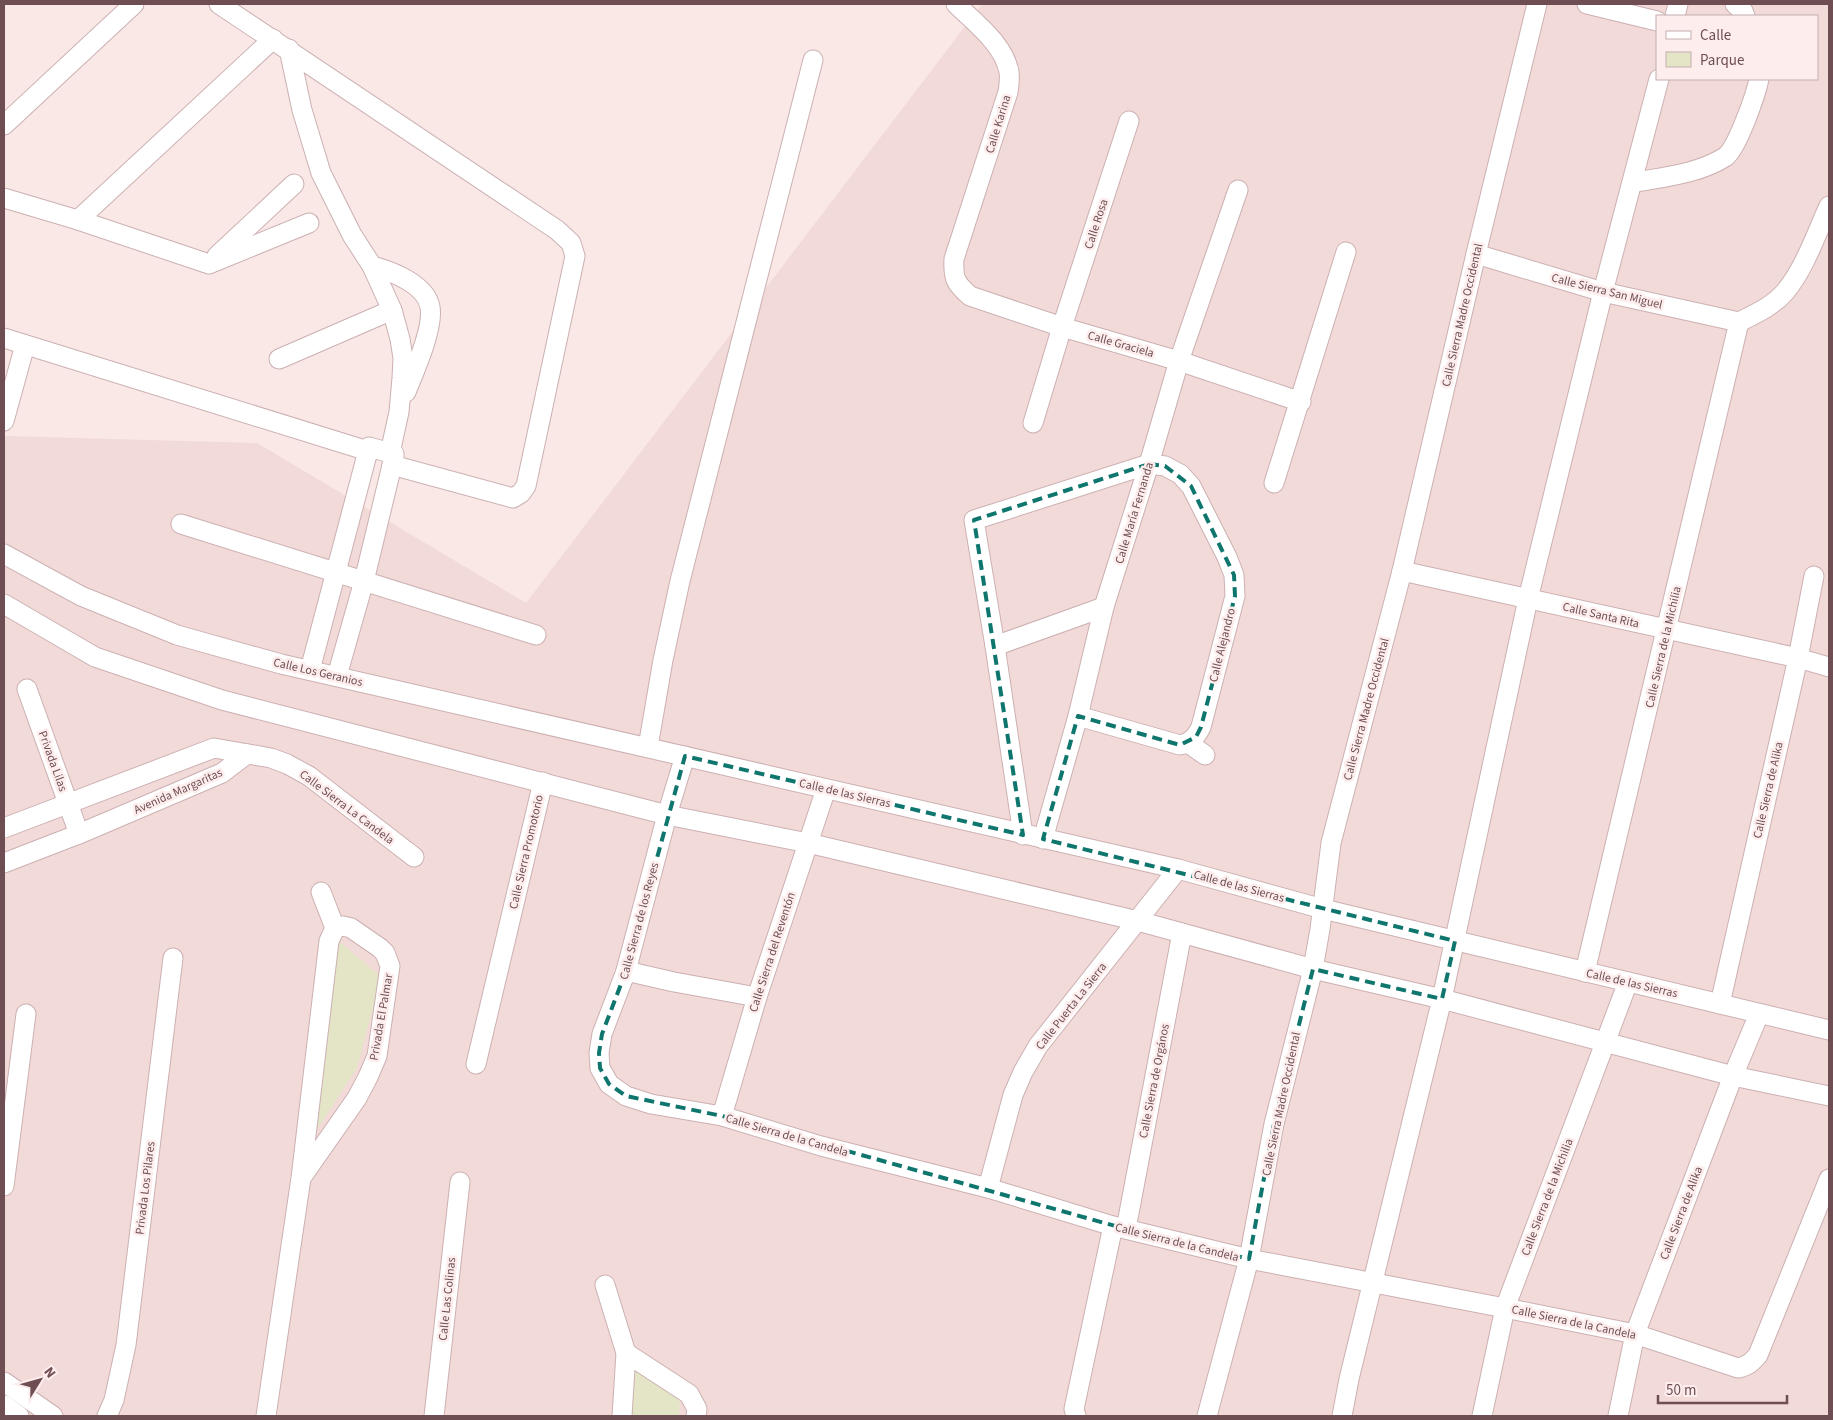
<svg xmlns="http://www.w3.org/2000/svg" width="1833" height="1420" font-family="'Source Sans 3',sans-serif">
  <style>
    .residential { fill: #f2dad8; fill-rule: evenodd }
    .green { fill: #e3e5c6 }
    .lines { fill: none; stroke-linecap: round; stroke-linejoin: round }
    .minor-casing { stroke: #ccb0b2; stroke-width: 21 }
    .minor { stroke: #fff; stroke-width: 19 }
    .marked { fill: none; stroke: #0f766e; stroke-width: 4; stroke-dasharray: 10 6; stroke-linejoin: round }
    .labels { text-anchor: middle; stroke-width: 5; stroke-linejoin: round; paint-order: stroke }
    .street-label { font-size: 12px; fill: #6f4e53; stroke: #fdedec }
  </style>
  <rect width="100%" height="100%" fill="#f9e8e6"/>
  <path class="residential" d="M982,4H1829V1416H4V436L257,443L526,603ZM1657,16H1817V79H1657Z"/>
  <g class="green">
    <polygon points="339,941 381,977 357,1068 314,1134"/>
    <polygon points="635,1366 680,1397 679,1416 630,1416"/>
  </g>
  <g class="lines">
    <g class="minor-casing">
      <g id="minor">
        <polyline points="219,4 557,230 571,243 575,256 526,486 521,493 513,498 392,465"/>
        <path d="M956,4C975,23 1004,44 1009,72C1010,79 1009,86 1008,92L954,259C953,278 955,283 970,296L1062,327L1179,361L1301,402"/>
        <polyline points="1587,4 1657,21"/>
        <polyline points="1735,4 1743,11 1745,16"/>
        <polyline points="1675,16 1678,4"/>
        <polyline points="289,49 302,110 321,173 352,235 372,266 392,310 400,339 403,358 402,378 399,412 390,453"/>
        <polyline points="4,125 134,4"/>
        <path d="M1632,183C1663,177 1698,174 1725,157C1737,149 1756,94 1759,79"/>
        <polyline points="4,198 78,220 209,264 309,223"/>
        <polyline points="78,220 273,39"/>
        <polyline points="1476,254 1603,292 1739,322"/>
        <polyline points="217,256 294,184"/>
        <path d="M372,266C391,271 426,284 430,307C434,328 414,372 406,392"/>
        <path d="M1739,322C1755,314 1773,306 1785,292C1805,268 1816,234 1829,206"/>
        <polyline points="4,338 368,451"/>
        <polyline points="279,359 392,310"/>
        <polyline points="4,421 25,345"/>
        <polyline points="1033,423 1062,327 1129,121"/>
        <polyline points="1274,483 1346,252"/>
        <polyline points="181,524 536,635"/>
        <polyline points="4,554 81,596 177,635 281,664 1178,869 1323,909 1829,1030"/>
        <polyline points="1402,571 1798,658 1829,667"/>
        <polyline points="4,604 95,657 222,700 667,815 808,843 1138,921 1313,969 1442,999 1733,1076 1829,1096"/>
        <polyline points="995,646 1104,607"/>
        <polyline points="310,670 369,447 394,454 394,457 364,581 337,676"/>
        <polyline points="27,689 79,834"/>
        <polyline points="1188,743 1205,755"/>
        <polyline points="648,747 663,660 680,581 813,60"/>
        <path d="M685,756L667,815L626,971L602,1034L599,1053L600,1068L609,1084L626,1096L651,1104L722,1116L821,1146L988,1188L1113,1226L1249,1259L1505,1308L1635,1334L1738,1368C1748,1366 1752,1362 1758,1355L1829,1179"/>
        <polyline points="4,828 214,748 271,758 287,764 309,776 414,857"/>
        <path d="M1023,835L995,646L974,520L1149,464L1165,466L1180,474L1191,486L1227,557L1234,575L1235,596L1201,727C1196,737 1191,743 1180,745L1078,716"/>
        <polyline points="1043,839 1078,716 1104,607 1149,464 1179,361 1238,190"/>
        <polyline points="4,863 79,834 222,773 247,754"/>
        <polyline points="321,892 335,928"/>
        <polyline points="626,971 674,982 757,997"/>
        <polyline points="1585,972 1739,322"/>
        <polyline points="1720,1004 1798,658 1814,576"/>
        <polyline points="476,1064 543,782"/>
        <polyline points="722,1116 757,997 826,789"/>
        <polyline points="4,1186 26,1014"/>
        <polyline points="988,1188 1013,1095 1023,1072 1038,1046 1178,869"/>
        <polyline points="1126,1229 1182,933"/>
        <polyline points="605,1285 626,1353 622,1416"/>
        <polyline points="626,1353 689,1394 697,1409 696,1416"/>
        <polyline points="4,1382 53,1416"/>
        <polyline points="4,1405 19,1416"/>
        <polyline points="107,1416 114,1400 126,1345 173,958"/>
        <polyline points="266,1416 301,1178 329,941 335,928 343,926 351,928 380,948 385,953 390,966 377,1056 368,1077 357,1098 301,1178"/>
        <polyline points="434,1416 460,1182"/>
        <polyline points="1076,1416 1074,1409 1113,1226"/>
        <polyline points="1207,1416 1249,1259 1274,1124 1313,969 1320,929 1331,843 1402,571 1476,254 1537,4"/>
        <polyline points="1342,1416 1349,1379 1442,999 1528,599 1603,292 1659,79"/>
        <polyline points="1482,1416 1505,1308 1628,982"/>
        <polyline points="1618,1416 1635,1334 1733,1076 1759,1014"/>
      </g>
    </g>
    <use href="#minor" class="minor"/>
  </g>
  <path class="marked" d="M1149,464L1165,466L1191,486L1234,575L1235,596L1201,727L1196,737L1180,745L1078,716L1043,839L1455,941L1442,999L1313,969L1274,1124L1249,1259L1126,1229L722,1116L626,1096L609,1084L600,1068L599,1053L602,1034L626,971L685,756L1023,835L974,520Z"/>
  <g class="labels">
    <g class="street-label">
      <text transform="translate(998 124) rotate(-73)" y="4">Calle Karina</text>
      <text transform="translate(1096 224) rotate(-72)" y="4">Calle Rosa</text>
      <text transform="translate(1607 291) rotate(14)" y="4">Calle Sierra San Miguel</text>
      <text transform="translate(1462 315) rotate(-77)" y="4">Calle Sierra Madre Occidental</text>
      <text transform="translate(1121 344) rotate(16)" y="4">Calle Graciela</text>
      <text transform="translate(1134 513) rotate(-73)" y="4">Calle María Fernanda</text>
      <text transform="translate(1601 615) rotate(13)" y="4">Calle Santa Rita</text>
      <text transform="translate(1222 645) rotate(-76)" y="4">Calle Alejandro</text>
      <text transform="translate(1663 647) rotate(-77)" y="4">Calle Sierra de la Michilia</text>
      <text transform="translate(318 672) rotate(13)" y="4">Calle Los Geranios</text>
      <text transform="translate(1366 709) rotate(-75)" y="4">Calle Sierra Madre Occidental</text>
      <text transform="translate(53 761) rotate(70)" y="4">Privada Lilas</text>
      <text transform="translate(1768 790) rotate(-77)" y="4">Calle Sierra de Alika</text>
      <text transform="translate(178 791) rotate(-24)" y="4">Avenida Margaritas</text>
      <text transform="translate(845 793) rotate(13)" y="4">Calle de las Sierras</text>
      <text transform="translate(347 807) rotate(37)" y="4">Calle Sierra La Candela</text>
      <text transform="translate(526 852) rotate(-77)" y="4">Calle Sierra Promotorio</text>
      <text transform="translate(1239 886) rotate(15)" y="4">Calle de las Sierras</text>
      <text transform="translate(639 921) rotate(-75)" y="4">Calle Sierra de los Reyes</text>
      <text transform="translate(772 952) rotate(-72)" y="4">Calle Sierra del Reventón</text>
      <text transform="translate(1632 983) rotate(13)" y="4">Calle de las Sierras</text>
      <text transform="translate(1071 1006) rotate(-52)" y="4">Calle Puerta La Sierra</text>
      <text transform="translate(381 1017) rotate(-80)" y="4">Privada El Palmar</text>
      <text transform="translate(1154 1081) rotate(-79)" y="4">Calle Sierra de Orgános</text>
      <text transform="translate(1281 1104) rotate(-78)" y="4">Calle Sierra Madre Occidental</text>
      <text transform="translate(787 1135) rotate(16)" y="4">Calle Sierra de la Candela</text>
      <text transform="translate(145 1188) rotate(-83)" y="4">Privada Los Pilares</text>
      <text transform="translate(1547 1197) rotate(-69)" y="4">Calle Sierra de la Michilia</text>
      <text transform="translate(1681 1213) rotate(-69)" y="4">Calle Sierra de Alika</text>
      <text transform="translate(1177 1242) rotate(14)" y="4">Calle Sierra de la Candela</text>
      <text transform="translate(447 1299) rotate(-84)" y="4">Calle Las Colinas</text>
      <text transform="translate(1574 1322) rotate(12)" y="4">Calle Sierra de la Candela</text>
    </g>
  </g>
  <rect width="1833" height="1420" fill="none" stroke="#6f4e53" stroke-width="10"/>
  <rect x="1656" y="15" width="162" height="65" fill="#fdedec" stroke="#c4adaf"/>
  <rect x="1666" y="31" width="25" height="8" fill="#ffffff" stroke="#c4adaf"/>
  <text x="1700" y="40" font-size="15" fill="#6f4e53">Calle</text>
  <rect x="1666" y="52" width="25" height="15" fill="#e3e5c6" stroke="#c4adaf"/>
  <text x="1700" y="65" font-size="15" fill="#6f4e53">Parque</text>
  <g transform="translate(40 1380) rotate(53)" stroke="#fdedec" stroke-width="4" paint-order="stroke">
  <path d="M0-4L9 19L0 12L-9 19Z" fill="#6f4e53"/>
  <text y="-8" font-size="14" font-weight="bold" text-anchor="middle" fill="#6f4e53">N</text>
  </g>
  <path d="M1658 1395v8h129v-8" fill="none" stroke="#6f4e53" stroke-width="2.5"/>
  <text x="1666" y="1395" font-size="15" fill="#6f4e53" stroke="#fdedec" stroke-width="4" paint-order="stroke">50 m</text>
</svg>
